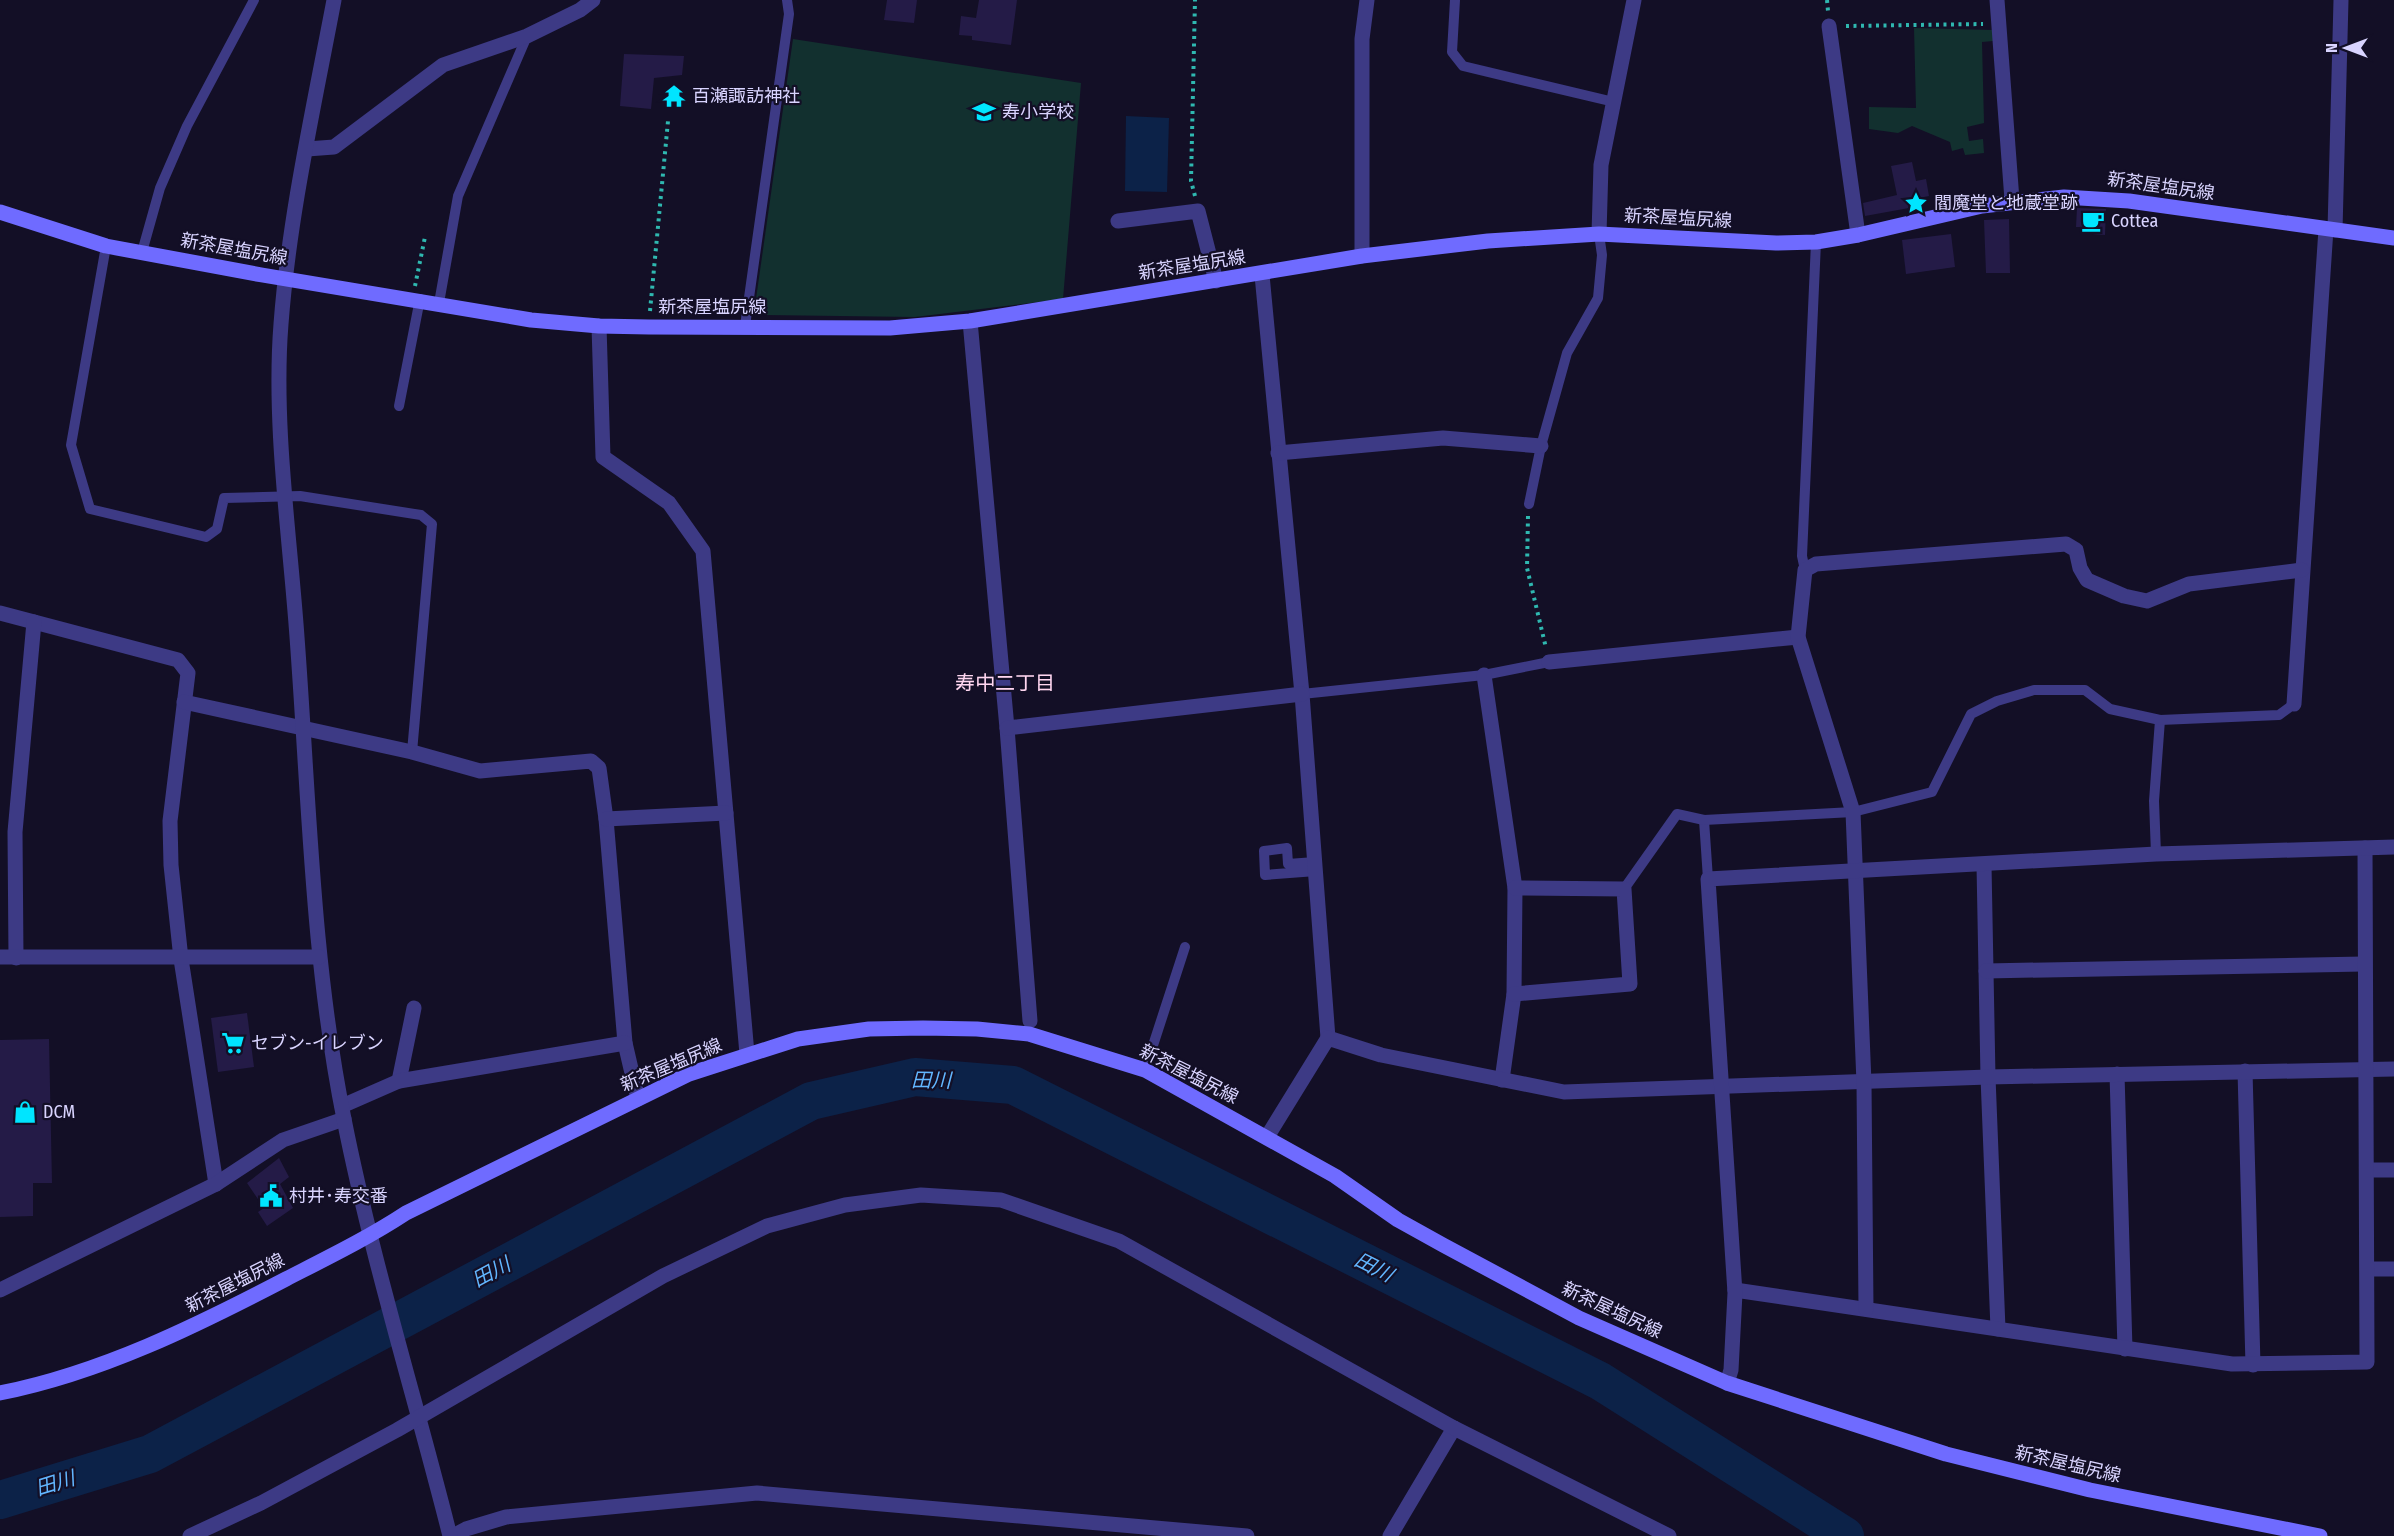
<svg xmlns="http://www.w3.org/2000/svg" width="2394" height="1536" font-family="'Fira Sans Condensed','Noto Sans JP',sans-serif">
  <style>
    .green { fill: #12302f }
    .water { fill: #0c2248 }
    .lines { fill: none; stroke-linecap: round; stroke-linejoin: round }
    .river { stroke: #0c2248; stroke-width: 38 }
    .building { fill: #241b47 }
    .path { stroke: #2fb8b0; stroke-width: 4; stroke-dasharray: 3 4.5; stroke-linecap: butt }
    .service { stroke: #3d3a85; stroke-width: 10 }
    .minor { stroke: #3d3a85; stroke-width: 15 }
    .tertiary { stroke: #3d3a85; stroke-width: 15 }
    .secondary { stroke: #6f6bff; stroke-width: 15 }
    .labels { text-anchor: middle; stroke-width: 4.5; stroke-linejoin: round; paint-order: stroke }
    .poi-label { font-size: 18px; fill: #d9d4ff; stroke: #130f26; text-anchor: start }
    .street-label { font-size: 18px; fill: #d9d4ff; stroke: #130f26 }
    .neighbourhood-label { font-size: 20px; fill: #ffd6f0; stroke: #130f26 }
    .water-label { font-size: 20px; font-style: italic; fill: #62b6ff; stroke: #130f26 }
  </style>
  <rect width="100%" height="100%" fill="#130f26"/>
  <g class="green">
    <polygon points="1914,28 1994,30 1993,41 1982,42 1984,123 1967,127 1969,141 1983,139 1984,153 1965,155 1963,148 1952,151 1950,142 1912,126 1898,133 1869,129 1869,107 1916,108"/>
    <polygon points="793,39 1081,83 1063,299 915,317 764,315 755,306"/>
  </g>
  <polygon class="water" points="1126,116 1169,118 1167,192 1125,191"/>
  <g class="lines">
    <polyline class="river" points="0,1500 150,1454 811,1101 915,1077 1013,1085 1600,1381 1845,1536"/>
  </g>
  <g class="building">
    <polygon points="887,0 917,0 914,23 884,20"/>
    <polygon points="979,0 1017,0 1011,45 972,40 972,36 959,35 961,16 976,18"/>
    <polygon points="624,54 684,56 682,75 654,78 651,109 620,106"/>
    <polygon points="1912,162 1916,181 1926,179 1929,196 1919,198 1920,206 1865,216 1863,203 1897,195 1891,166"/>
    <polygon points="2077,208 2106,209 2105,235 2080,233 2081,227 2076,227"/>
    <polygon points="2009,219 2010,273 1986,273 1984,220"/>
    <polygon points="1951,234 1955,267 1906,274 1902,240"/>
    <polygon points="247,1013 254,1067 218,1072 211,1018"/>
    <polygon points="49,1039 52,1183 33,1183 33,1216 0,1217 0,1040"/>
    <polygon points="279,1158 289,1177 280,1184 293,1208 267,1226 258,1212 264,1208 247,1183"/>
  </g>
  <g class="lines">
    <g class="path">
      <polyline points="1827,0 1828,11"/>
      <polyline points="1846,26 1983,24"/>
      <polyline points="1195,196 1191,181 1195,0"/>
      <polyline points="415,286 425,237"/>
      <polyline points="650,311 668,121"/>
      <polyline points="1528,516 1527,568 1546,648"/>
    </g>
    <g class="service">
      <polyline points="1455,0 1452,52 1463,66 1614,102"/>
      <polyline points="106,246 71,445 90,509 206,537 217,529 224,498 300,496 421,515 432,524 412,752"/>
      <polyline points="142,252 160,188 187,126 254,0"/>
      <polyline points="439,303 458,196 527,36"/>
      <polyline points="745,326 789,14 787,0"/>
      <polyline points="399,406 420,299"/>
      <polyline points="1529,504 1541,446 1567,353 1598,298 1602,255 1599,234"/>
      <polyline points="1805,570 1802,556 1816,242"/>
      <polyline points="1302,694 1484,675 1549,662"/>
      <polyline points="1704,820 1708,879"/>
      <polyline points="2156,854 2154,801 2160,720"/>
      <polyline points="1315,862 1288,864 1287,848 1264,851 1265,875 1316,871"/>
      <polyline points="1624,889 1677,814 1704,820 1853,812 1932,792 1971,714 1997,701 2034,690 2085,690 2110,709 2160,720 2279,715 2294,704"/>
      <polyline points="1145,1070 1185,947"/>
    </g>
    <g class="minor">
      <polyline points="1997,0 2012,200"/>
      <polyline points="1829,26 1858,235"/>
      <polyline points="307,149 334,147 443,65 527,36 580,10 593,0"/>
      <polyline points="1118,221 1198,211 1216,281"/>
      <polyline points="2335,230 2341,0"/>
      <polyline points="1599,234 1601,165 1634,0"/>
      <polyline points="1262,275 1302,694 1328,1038"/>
      <polyline points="970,321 1007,728 1030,1021"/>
      <polyline points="599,326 603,457 669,503 703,551 747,1054"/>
      <polyline points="1278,453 1443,438 1541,446"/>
      <polyline points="0,613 178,660 188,673 170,821 171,865 181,959 216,1184"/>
      <polyline points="1549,662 1798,637"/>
      <polyline points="1484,675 1515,888 1514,994 1502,1080"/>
      <polyline points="184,702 412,752 480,771 591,761 599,768 606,819 625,1043 638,1099"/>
      <polyline points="2294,704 2326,229"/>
      <polyline points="1007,728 1302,694"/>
      <polyline points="606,819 726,813"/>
      <polyline points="1984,865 1988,1077 1998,1329"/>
      <polyline points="16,958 15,832 34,622"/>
      <polyline points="1986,971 2363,964"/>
      <polyline points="1514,994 1630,984 1624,889 1515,888"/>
      <polyline points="2245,1071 2253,1365"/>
      <polyline points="2117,1074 2125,1349"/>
      <polyline points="399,1081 414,1008"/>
      <polyline points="342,1106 399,1081 625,1043"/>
      <polyline points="1267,1137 1328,1038 1381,1055 1564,1092 1988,1077 2394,1069"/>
      <polyline points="2367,1170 2394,1170"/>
      <polyline points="2368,1269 2394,1269"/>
      <polyline points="0,1290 216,1184 283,1140 344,1119"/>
      <polyline points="1735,1290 2232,1364 2367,1362 2365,848"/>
      <polyline points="1866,1309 1864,1083 1853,812 1798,637 1805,570 1816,564 2066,544 2076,550 2080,568 2087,580 2124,596 2147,601 2189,584 2302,570"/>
      <polyline points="1727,1383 1731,1370 1735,1293 1708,879 2156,854 2394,847"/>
      <polyline points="453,1536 466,1529 506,1517 757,1493 1247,1536"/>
      <polyline points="1390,1536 1454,1428"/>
    </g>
    <g class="tertiary">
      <path d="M334,0C314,106 289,217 281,324C273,424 290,537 297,637C309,798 312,960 344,1119C372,1260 415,1397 450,1536"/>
      <polyline points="1362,256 1362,39 1367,0"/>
      <polyline points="0,957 319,957"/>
      <polyline points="190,1536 261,1503 397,1430 663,1276 767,1226 845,1205 921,1195 1001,1200 1119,1241 1454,1428 1669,1536"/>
    </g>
    <g class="secondary">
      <polyline points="0,212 106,246 262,275 531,320 599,326 649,327 890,328 970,321 1362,256 1488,241 1599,234 1776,243 1816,242 1858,235 1982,206 2064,197 2129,201 2394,238"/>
      <path d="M0,1393C101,1373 196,1326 286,1279C327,1258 368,1238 406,1213L689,1074L798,1039L869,1029L923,1028L977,1029L1029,1034L1145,1070L1335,1176L1398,1220L1443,1245L1579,1318L1727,1383L1946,1454L2090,1490L2320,1536"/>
    </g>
  </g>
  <defs>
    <g id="temple-bare" transform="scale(1.8)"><path d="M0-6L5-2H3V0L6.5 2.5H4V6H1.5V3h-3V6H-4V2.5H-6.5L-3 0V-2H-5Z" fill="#00e5ff" stroke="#130f26" stroke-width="2.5" paint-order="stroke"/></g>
    <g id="school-bare" transform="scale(1.8)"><path d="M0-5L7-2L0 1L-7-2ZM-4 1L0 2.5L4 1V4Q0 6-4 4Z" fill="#00e5ff" stroke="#130f26" stroke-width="2.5" paint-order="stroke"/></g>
    <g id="sight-bare" transform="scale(1.8)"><path d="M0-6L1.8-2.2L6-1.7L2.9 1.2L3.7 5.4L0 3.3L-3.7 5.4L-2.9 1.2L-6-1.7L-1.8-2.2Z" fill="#00e5ff" stroke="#130f26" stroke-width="2.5" paint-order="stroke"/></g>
    <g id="cafe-bare" transform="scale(1.8)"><path d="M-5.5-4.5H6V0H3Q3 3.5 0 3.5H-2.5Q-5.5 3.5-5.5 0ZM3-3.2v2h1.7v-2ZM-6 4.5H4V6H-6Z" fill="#00e5ff" stroke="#130f26" stroke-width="2.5" paint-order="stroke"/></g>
    <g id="supermarket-bare" transform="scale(1.8)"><path d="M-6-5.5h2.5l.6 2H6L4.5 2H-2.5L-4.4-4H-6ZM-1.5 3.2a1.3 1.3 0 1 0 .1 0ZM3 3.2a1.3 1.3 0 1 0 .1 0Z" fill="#00e5ff" stroke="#130f26" stroke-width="2.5" paint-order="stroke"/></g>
    <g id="shop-bare" transform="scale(1.8)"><path d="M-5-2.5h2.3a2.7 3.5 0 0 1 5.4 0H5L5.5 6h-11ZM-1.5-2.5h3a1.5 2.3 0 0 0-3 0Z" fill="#00e5ff" stroke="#130f26" stroke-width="2.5" paint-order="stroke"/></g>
    <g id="civic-bare" transform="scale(1.8)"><path d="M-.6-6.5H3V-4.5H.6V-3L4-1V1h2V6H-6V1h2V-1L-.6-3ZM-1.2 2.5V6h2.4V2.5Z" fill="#00e5ff" stroke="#130f26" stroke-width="2.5" paint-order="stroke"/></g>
  </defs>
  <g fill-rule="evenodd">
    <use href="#temple-bare" x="674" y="96"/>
    <use href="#school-bare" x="984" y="112"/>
    <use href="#sight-bare" x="1916" y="203"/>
    <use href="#cafe-bare" x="2093" y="221"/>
    <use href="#supermarket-bare" x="233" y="1043"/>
    <use href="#shop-bare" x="25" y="1112"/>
    <use href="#civic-bare" x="271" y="1196"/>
  </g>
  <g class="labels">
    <g class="poi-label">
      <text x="692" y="102">百瀬諏訪神社</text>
      <text x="1002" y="118">寿小学校</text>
      <text x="1934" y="209">閻魔堂と地蔵堂跡</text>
      <text x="2111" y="227">Cottea</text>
      <text x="251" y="1049">セブン-イレブン</text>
      <text x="43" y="1118">DCM</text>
      <text x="289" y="1202">村井･寿交番</text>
    </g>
    <g class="street-label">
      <text transform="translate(2161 186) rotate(8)" y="6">新茶屋塩尻線</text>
      <text transform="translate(1678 218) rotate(3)" y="6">新茶屋塩尻線</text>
      <text transform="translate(234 249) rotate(10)" y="6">新茶屋塩尻線</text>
      <text transform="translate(1192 265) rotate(-9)" y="6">新茶屋塩尻線</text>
      <text x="712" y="313">新茶屋塩尻線</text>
      <text transform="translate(671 1065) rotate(-23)" y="6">新茶屋塩尻線</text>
      <text transform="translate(1189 1074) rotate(27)" y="6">新茶屋塩尻線</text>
      <text transform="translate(235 1283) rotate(-27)" y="6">新茶屋塩尻線</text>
      <text transform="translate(1612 1310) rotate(25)" y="6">新茶屋塩尻線</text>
      <text transform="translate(2068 1464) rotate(13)" y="6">新茶屋塩尻線</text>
    </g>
    <g class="neighbourhood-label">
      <text x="1005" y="690">寿中二丁目</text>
    </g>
    <g class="water-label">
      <text transform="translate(931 1080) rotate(1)" y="7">田川</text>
      <text transform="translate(1374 1267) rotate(27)" y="7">田川</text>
      <text transform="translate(491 1272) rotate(-28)" y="7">田川</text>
      <text transform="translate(55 1483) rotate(-17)" y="7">田川</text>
    </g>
  </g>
  <g transform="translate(2346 48) rotate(270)" stroke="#130f26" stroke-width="4.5" paint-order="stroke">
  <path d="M0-4.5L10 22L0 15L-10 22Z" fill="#d9d4ff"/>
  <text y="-9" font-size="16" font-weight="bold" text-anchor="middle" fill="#d9d4ff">N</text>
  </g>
</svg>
